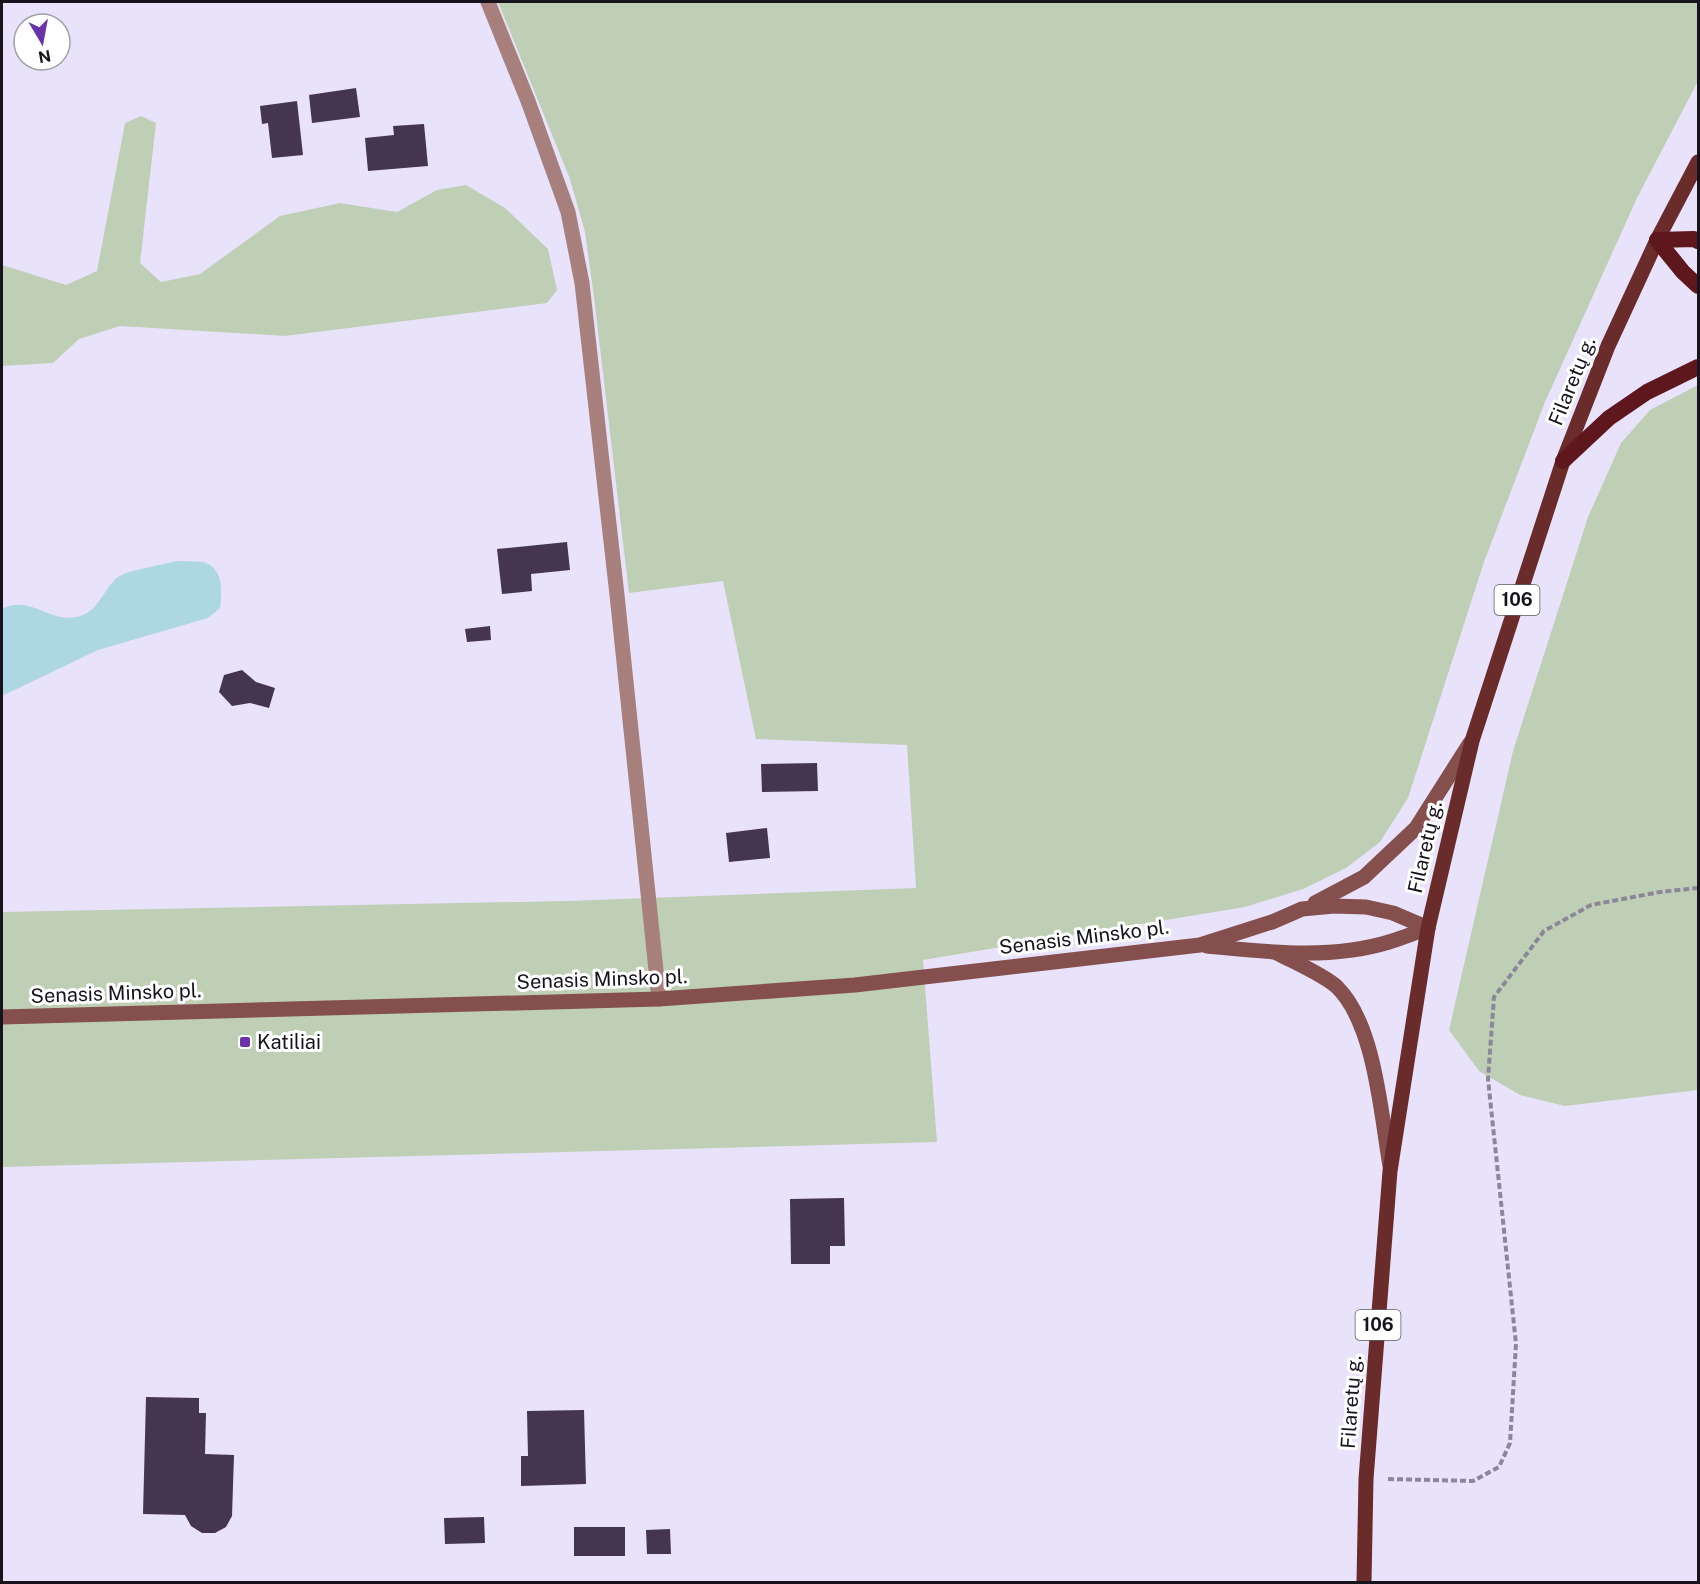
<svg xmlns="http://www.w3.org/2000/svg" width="1700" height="1584" font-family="'Public Sans',sans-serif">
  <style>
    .green { fill: #bfcfb5 }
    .water { fill: #add7e2 }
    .building { fill: #46354e }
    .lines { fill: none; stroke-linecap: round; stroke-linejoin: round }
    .path { stroke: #8b8798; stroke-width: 4; stroke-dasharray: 6 3; stroke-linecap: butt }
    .minor { stroke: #a7807e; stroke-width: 15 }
    .secondary { stroke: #844f4d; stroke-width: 15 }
    .primary { stroke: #6a2b2b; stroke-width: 15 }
    .trunk { stroke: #5e181d; stroke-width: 16 }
    .poi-dot { fill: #6a33aa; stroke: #fff; stroke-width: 2 }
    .labels { text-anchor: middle; stroke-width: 6; stroke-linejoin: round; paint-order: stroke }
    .shield { fill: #fff; stroke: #5c5a61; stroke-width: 1.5 }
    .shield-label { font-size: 18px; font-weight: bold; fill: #16131d }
    .street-label { font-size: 20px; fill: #16131d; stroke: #fff }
    .poi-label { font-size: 20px; fill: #16131d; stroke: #fff; text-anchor: start }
  </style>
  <rect width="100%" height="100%" fill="#e8e3fa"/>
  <g class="green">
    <polygon points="498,2 1698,2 1698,81 1637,198 1545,402 1484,562 1408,798 1380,842 1346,868 1303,889 1245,907 923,960 937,1142 2,1167 2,912 567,901 916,888 907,745 756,739 723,581 629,593 594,297 585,232 570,179"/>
    <polygon points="141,116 156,123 140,263 161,282 200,274 280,216 340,203 397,212 437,190 466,185 505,208 548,249 557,290 547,303 285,336 120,326 79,339 53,363 2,366 2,265 66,285 97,271 125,123"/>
    <polygon points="1698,385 1698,1090 1565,1106 1520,1095 1479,1071 1449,1030 1513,751 1588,517 1621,443 1650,410"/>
  </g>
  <path class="water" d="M176,561C184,562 198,560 206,563C224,570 222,593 220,608L208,618L98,650L2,696V609C32,593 53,629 85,614C100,607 105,587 118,577C128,570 163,565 176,561Z"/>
  <g class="building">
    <polygon points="356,88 360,117 312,123 309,95"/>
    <polygon points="297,101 303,155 272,158 268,123 262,124 260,106"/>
    <polygon points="424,124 428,166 368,171 365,138 394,135 393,126"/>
    <polygon points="567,542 570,570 531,574 532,591 502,594 497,549"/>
    <polygon points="490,626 491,640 467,642 465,629"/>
    <polygon points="242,670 256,682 275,688 269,708 250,703 232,706 219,692 224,675"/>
    <polygon points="817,763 818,791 762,792 761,764"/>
    <polygon points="767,828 770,858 729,862 726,833"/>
    <polygon points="844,1198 845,1246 830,1246 830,1264 791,1264 790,1199"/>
    <polygon points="146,1397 199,1398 199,1413 206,1413 205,1454 234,1455 232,1516 226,1527 215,1533 202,1533 191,1526 185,1515 143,1514"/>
    <polygon points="584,1410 586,1484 521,1486 521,1456 528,1456 527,1411"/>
    <polygon points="484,1517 485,1543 445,1544 444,1518"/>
    <rect x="574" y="1527" width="51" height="29"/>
    <polygon points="670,1529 671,1554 647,1554 646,1530"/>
  </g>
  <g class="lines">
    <polyline class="path" points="1388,1479 1473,1481 1499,1467 1510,1443 1516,1344 1488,1079 1494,997 1544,931 1591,905 1660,892 1698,888"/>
    <polyline class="minor" points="488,2 528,101 568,212 582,283 617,595 659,999"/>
    <g class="secondary">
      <polyline points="1315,903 1364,877 1416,828 1470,743"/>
      <path d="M1207,946C1267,952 1330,960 1389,942C1402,938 1415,933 1428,928"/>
      <path d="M1277,953C1294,962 1324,975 1337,987C1375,1024 1381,1115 1390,1166"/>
      <polyline points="2,1017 659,999 855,985 1200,945 1272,922 1302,909 1334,906 1366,907 1393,913 1428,928"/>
    </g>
    <polyline class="primary" points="1364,1582 1366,1479 1390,1171 1428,928 1472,741 1563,461 1608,346 1657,240 1698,162"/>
    <g class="trunk">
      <polyline points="1657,240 1683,272 1698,286"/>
      <polyline points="1657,240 1694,239 1698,241"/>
      <polyline points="1563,461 1609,418 1647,392 1698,367"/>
    </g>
  </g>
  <rect class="poi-dot" x="239" y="1036" width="12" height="12" rx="3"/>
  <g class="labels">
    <g class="shield">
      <rect x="1494.5" y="585" width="45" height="30" rx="4.5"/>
      <rect x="1355.5" y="1310" width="45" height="30" rx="4.5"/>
    </g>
    <g class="shield-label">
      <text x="1517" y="606">106</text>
      <text x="1378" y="1331">106</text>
    </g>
    <g class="street-label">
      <text transform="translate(1572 381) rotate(-68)" y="7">Filaretų g.</text>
      <text transform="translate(1425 847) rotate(-77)" y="7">Filaretų g.</text>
      <text transform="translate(1084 937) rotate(-7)" y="7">Senasis Minsko pl.</text>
      <text transform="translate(602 979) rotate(-2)" y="7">Senasis Minsko pl.</text>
      <text transform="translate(116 993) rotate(-2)" y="7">Senasis Minsko pl.</text>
      <text transform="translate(1351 1402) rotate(-86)" y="7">Filaretų g.</text>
    </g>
    <g class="poi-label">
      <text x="257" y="1049">Katiliai</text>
    </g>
  </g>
  <rect width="1700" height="1584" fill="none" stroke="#16131d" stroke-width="6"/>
  <g transform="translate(42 42) rotate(170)"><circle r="28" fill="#ffffff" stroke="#a2a1a5" stroke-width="1.5"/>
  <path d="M0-4.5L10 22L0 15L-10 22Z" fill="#6a33aa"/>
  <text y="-9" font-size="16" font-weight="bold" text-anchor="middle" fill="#16131d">N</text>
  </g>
</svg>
